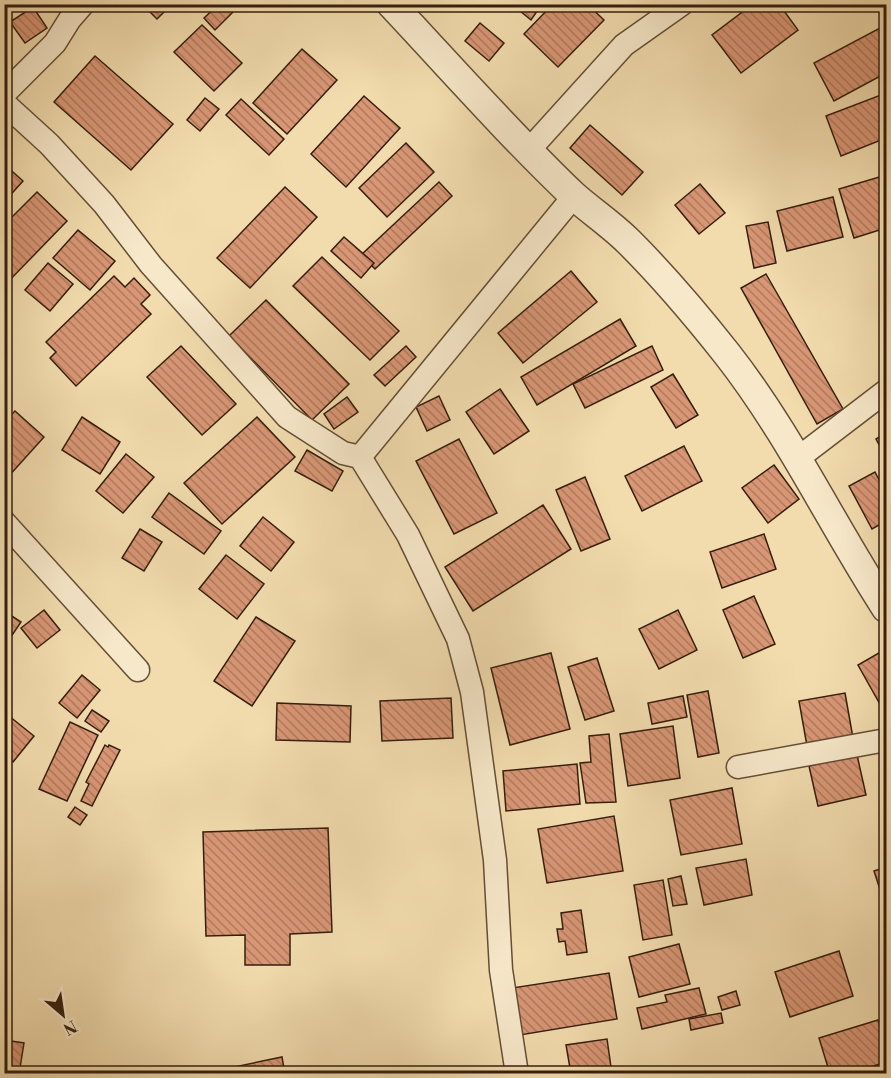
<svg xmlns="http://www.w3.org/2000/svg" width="891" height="1078" font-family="'Libre Bodoni',serif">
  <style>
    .building { fill: url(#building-back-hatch); stroke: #351e0e; stroke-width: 1.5 }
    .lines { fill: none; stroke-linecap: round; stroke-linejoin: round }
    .minor-casing { stroke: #644e36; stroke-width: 25 }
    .tertiary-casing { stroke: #644e36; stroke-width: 31 }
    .minor { stroke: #f7e8ca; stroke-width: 22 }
    .tertiary { stroke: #f7e8ca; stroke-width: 28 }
  </style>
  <defs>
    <pattern id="building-back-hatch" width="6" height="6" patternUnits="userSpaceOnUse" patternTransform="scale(1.5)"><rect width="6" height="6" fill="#d89675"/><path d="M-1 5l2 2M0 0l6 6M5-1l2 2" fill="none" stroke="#b07a5e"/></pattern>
  </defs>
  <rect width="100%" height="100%" fill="#f2dcae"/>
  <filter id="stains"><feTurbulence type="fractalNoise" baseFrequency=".00333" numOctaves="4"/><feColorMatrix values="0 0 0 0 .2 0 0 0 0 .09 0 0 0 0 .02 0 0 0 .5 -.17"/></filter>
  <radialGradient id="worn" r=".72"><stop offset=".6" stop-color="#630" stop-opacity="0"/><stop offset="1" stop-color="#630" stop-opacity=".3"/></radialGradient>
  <g class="building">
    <polygon points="142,4 172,4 157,19"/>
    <polygon points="219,4 241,4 215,30 204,18"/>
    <polygon points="515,4 542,4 531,20 514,6"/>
    <polygon points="553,4 587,4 604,20 558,67 524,34"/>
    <polygon points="753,4 779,4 798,30 741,73 712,35"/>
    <polygon points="33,7 47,28 25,43 10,22"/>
    <polygon points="480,23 504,43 489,61 465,41"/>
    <polygon points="202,25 242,63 214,91 174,52"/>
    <polygon points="880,28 886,40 886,73 834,101 814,63"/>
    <polygon points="302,49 337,80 287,134 253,103"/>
    <polygon points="95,56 173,124 131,170 54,102"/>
    <polygon points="886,93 886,138 841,156 826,116"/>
    <polygon points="364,96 400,128 346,187 311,154"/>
    <polygon points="205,98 219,109 200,131 187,120"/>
    <polygon points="241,99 284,139 269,155 226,115"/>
    <polygon points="590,125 643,172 622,195 570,148"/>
    <polygon points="406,143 434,172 387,217 359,188"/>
    <polygon points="4,164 23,181 4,202"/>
    <polygon points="886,175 886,228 854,238 839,189"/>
    <polygon points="439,182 452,196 375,269 361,255"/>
    <polygon points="700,184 725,213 699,234 675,205"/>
    <polygon points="285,187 317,217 250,288 217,258"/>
    <polygon points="37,192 67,221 4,286 4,225"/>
    <polygon points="833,197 843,237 787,251 777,211"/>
    <polygon points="768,222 776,263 754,268 746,226"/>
    <polygon points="78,230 115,261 90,290 53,258"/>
    <polygon points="344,237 374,263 361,278 331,251"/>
    <polygon points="322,257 399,331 370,360 293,286"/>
    <polygon points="48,263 73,284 50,311 25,290"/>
    <polygon points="571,271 597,302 523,363 498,333"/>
    <polygon points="766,274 843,409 817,424 741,288"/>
    <polygon points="114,276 125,287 134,278 150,295 141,304 151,314 76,386 50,358 56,352 46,342"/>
    <polygon points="266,300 349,384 312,420 229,336"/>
    <polygon points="620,319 636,346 537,405 521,377"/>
    <polygon points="181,346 236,404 202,435 147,377"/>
    <polygon points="406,346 416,357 385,386 374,375"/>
    <polygon points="652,346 663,370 585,408 573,384"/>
    <polygon points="673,374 698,415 676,428 651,387"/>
    <polygon points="500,389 529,431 494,454 466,412"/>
    <polygon points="439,396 450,420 427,431 416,407"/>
    <polygon points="347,397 358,412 334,429 324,414"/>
    <polygon points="15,411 44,437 7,478 4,476 4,422"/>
    <polygon points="82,417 120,442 100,474 62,450"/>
    <polygon points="257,417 295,457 222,524 184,483"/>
    <polygon points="886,433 886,457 876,439"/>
    <polygon points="459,439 497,513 454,534 416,461"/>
    <polygon points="684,446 702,481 642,511 625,476"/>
    <polygon points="307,450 343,471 332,491 295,471"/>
    <polygon points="126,454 154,477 123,513 96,491"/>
    <polygon points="774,465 799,499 768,523 742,488"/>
    <polygon points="875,472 886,493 886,521 872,529 849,486"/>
    <polygon points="585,477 610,539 581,551 556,490"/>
    <polygon points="169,493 221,531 204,554 152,517"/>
    <polygon points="543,505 571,549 473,611 445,567"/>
    <polygon points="263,517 294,542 271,571 240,546"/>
    <polygon points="140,529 162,542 144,571 122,558"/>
    <polygon points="764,534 776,569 722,588 710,552"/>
    <polygon points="226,555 264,584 237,619 199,589"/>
    <polygon points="754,596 775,644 743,658 723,610"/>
    <polygon points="44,610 60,630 37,648 21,628"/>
    <polygon points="678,610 697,650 659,669 639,629"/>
    <polygon points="4,611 21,622 4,647"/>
    <polygon points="256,617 295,641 252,706 214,681"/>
    <polygon points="884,650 886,654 886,715 858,665"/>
    <polygon points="551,653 570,729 510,745 491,668"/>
    <polygon points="597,658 614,711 585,720 568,667"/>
    <polygon points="82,675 100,690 77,718 59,703"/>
    <polygon points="708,691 719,753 698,757 687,695"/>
    <polygon points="845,693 853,738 807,746 799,701"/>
    <polygon points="683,696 687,717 652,724 648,703"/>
    <polygon points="451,698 453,738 382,741 380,701"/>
    <polygon points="277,703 351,706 350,742 276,740"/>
    <polygon points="92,710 109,721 101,732 85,721"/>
    <polygon points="4,712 34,736 13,762 4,756"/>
    <polygon points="70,722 98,735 67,801 39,789"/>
    <polygon points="673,726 680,778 628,786 620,734"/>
    <polygon points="609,734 616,802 586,803 580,763 591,762 589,736"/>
    <polygon points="105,745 108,747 109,745 120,750 92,806 81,801 89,784 86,782"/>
    <polygon points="857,755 866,795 818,806 809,766"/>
    <polygon points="577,764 580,804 506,811 503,771"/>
    <polygon points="732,788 742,844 681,855 670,800"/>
    <polygon points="75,807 87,815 80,825 68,817"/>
    <polygon points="614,816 623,871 547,883 538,829"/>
    <polygon points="328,828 332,932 290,934 290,965 245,965 245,935 206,936 203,832"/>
    <polygon points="746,859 752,895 704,905 696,868"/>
    <polygon points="886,867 886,908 874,871"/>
    <polygon points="681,876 687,904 673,906 668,879"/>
    <polygon points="663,880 672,935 643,940 634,885"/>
    <polygon points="581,910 587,952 567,955 565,941 559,942 557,929 563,929 561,913"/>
    <polygon points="679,944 690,984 639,997 629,957"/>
    <polygon points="839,951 853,996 790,1017 775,972"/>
    <polygon points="609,973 617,1019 520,1035 512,988"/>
    <polygon points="699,988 706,1014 642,1029 637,1008 667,1002 665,995"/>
    <polygon points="736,991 740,1005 722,1010 718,997"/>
    <polygon points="721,1013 723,1023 691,1030 689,1019"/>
    <polygon points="878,1020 886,1047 886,1062 849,1074 830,1074 819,1038"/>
    <polygon points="607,1039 612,1074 571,1074 566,1045"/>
    <polygon points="4,1040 24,1043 19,1074 4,1074"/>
    <polygon points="282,1057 285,1074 205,1074 205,1073"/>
  </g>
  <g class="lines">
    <g class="minor-casing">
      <g id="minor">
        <polyline points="4,94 55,43 70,19 83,4"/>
        <polyline points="4,103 49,144 104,204 151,265 287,417 343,453 360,457 408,535 458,639 472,692 495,860 501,970 517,1074"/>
        <polyline points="529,150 624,45 682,4"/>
        <polyline points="360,457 574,196"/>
        <polyline points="797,459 886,391"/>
        <polyline points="4,522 138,670"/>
        <polyline points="738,767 886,740"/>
      </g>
    </g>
    <g class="tertiary-casing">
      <path id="tertiary" d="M391,4C451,68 510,135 573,195C591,211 612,225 629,242C664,277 697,316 727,354C789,433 832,525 886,608"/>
    </g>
    <use href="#minor" class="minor"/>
    <use href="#tertiary" class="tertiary"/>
  </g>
  <rect width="891" height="1078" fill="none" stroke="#f2dcae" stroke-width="24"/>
  <rect x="6" y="6" width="879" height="1066" fill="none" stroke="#351e0e" stroke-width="3"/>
  <rect x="12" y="12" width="867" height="1054" fill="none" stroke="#351e0e" stroke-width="1.5"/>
  <g transform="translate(63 1015) rotate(151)" stroke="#f7e8ca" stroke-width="4.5" paint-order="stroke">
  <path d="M0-4.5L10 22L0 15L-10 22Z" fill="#351e0e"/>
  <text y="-9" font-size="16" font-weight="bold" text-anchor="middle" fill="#351e0e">N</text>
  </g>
  <rect width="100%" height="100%" filter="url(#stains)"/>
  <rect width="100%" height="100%" fill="url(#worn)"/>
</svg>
